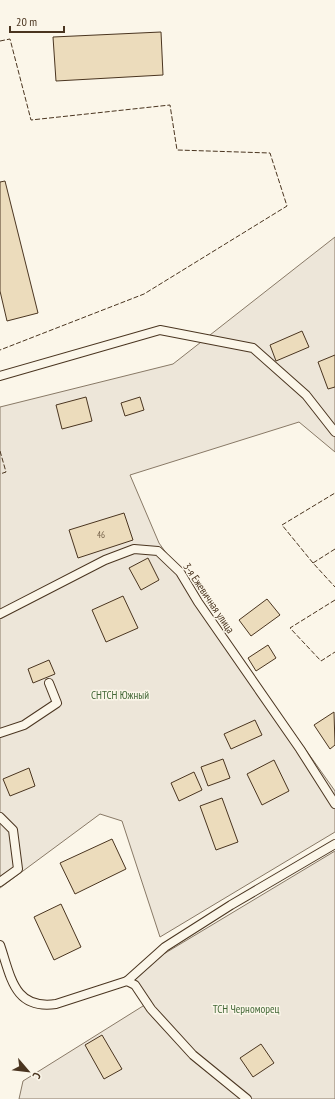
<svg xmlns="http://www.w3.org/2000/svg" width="335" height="1099" font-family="'PT Sans Narrow',sans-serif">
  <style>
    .green { fill: #ede6d9; stroke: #887966 }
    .building { fill: #ecdcbc; stroke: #4a3520 }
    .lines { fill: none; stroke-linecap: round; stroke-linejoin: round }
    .service-casing { stroke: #4a3520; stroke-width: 10 }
    .service { stroke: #fbf6e9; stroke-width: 8 }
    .fence { stroke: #4a3520; stroke-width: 1; stroke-dasharray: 5 2; stroke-linecap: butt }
    .labels { text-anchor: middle; stroke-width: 3; stroke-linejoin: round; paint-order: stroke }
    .number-label { font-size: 9px; fill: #725f47 }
    .street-label { font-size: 11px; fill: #4a3520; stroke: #fbf6e9 }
    .park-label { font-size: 11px; fill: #436837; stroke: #fbf6e9 }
  </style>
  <rect width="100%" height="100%" fill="#fbf6e9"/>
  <g class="green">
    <polygon points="335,237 335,452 299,422 130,475 159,543 335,791 335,832 160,937 122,821 100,814 0,888 0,407 173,364"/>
    <polygon points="335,851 335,1099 19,1099 23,1081 151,1001 134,980 162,955"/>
  </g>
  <g class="building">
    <polygon points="161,32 163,75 56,81 53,37"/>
    <polygon points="5,181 38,313 7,321 0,291 0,182"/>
    <polygon points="302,331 309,347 276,361 270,345"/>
    <polygon points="335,355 335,387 328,389 318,362"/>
    <polygon points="86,397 92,421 62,429 56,405"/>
    <polygon points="140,397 144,410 125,416 121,403"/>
    <polygon points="124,513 133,540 78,558 69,530"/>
    <polygon points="148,558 159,580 141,590 129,568"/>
    <polygon points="123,596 138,628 106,642 92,610"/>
    <polygon points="267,599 280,615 251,636 239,620"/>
    <polygon points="268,645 276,658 256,671 248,658"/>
    <polygon points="49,660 55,674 33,683 28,669"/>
    <polygon points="334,712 335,745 330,749 314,725"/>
    <polygon points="255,720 262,735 231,749 224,734"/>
    <polygon points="223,759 230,778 208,786 201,767"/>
    <polygon points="274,760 289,791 262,805 247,774"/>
    <polygon points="29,768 35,786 10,796 3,779"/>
    <polygon points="194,772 202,790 179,801 171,783"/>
    <polygon points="222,798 238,842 216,850 200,806"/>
    <polygon points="112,839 126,869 75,894 60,863"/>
    <polygon points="61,904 81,947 54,960 34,917"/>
    <polygon points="102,1035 122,1069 104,1079 85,1045"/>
    <polygon points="261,1044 274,1063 253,1077 240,1058"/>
  </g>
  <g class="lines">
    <g class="service-casing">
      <g id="service">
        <polyline points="0,376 160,330 253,348 306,395 335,432"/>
        <polyline points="0,614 105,560 134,549 158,551 180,572 198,602 300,749 335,804"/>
        <polyline points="0,733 24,725 57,703 49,683"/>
        <polyline points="0,817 13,830 18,869 0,882"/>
        <path d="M0,945C11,977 14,1010 56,1004L127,981L135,985L151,1009L193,1055L247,1099"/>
        <polyline points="127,981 165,947 231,905 335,844"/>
      </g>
    </g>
    <use href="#service" class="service"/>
    <g class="fence">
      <polyline points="0,41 10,39 31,120 170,105 177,150 270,153 287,206 144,294 0,350"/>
      <polyline points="0,451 6,472 0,474"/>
      <polyline points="335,549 313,563 335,587"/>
      <polyline points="313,563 282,525 335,493"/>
      <polyline points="335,600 290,628 321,661 335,652"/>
    </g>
  </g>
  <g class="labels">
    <g class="number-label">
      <text x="101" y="538">46</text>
    </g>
    <g class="street-label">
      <text transform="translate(209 598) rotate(56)" y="4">3-я Ежевичная улица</text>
    </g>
    <g class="park-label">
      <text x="120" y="699">СНТСН Южный</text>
      <text x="246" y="1013">ТСН Черноморец</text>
    </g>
  </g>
  <g transform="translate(28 1071) rotate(118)" stroke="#fbf6e9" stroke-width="3" paint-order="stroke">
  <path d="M0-3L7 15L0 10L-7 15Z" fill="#4a3520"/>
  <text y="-6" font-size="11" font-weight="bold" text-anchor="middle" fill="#4a3520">С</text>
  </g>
  <path d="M10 26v6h54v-6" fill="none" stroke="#4a3520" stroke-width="2"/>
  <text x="16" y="26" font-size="12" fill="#4a3520" stroke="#fbf6e9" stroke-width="3" paint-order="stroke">20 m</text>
</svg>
